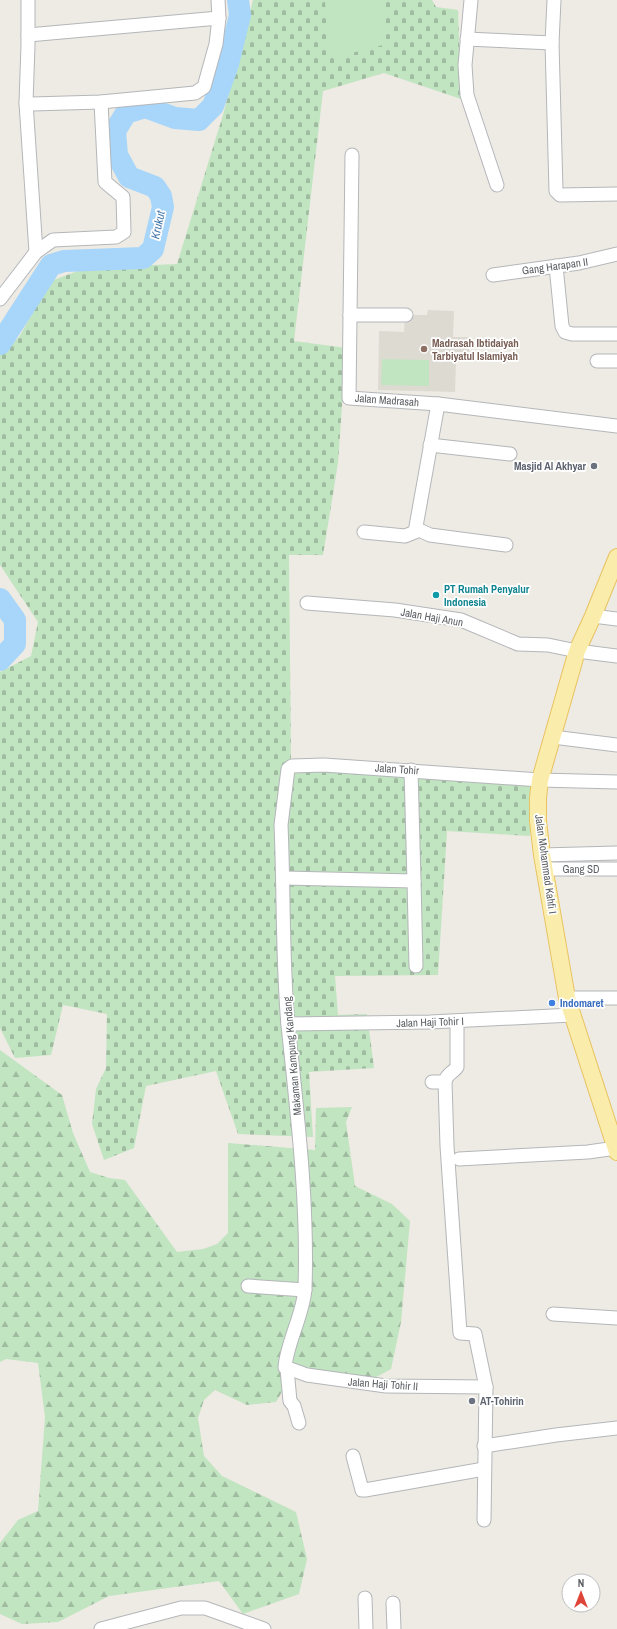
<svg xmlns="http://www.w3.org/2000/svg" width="617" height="1629" font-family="'Archivo Narrow',sans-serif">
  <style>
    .education { fill: #dddad2 }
    .forest { fill: url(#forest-firs) }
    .cemetery { fill: url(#cemetery-stones) }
    .green { fill: #c1e4c1 }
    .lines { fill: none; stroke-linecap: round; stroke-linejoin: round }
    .river { stroke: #a7d6fa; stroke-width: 22 }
    .minor-casing { stroke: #b4b6ba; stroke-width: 15 }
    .major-casing { stroke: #e9c261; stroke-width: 18 }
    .minor { stroke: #fff; stroke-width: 13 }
    .major { stroke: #faedac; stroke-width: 16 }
    .education-dot { fill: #8d6e63; stroke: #fff; stroke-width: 1.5 }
    .worship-dot { fill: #6b7280; stroke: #fff; stroke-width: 1.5 }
    .culture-dot { fill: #0f9aa8; stroke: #fff; stroke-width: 1.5 }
    .shop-dot { fill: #3f7fe0; stroke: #fff; stroke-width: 1.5 }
    .labels { text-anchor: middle; stroke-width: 3.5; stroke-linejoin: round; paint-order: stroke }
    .street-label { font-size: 11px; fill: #5c5f63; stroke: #fff }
    .education-label { font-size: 11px; font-weight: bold; fill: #785e54; stroke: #fff; text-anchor: start }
    .worship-label { font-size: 11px; font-weight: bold; fill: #5b616d; stroke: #fff; text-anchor: end }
    .culture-label { font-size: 11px; font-weight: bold; fill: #0d838f; stroke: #fff; text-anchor: start }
    .shop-label { font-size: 11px; font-weight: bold; fill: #366cbe; stroke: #fff; text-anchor: start }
    .water-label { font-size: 12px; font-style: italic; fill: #4578ab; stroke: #fff }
  </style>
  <defs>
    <pattern id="forest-firs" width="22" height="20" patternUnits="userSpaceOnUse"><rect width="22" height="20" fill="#c1e4c1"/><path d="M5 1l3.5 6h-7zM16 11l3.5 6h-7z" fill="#a0bca0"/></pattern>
    <pattern id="cemetery-stones" width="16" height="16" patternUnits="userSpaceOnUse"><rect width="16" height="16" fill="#c1e4c1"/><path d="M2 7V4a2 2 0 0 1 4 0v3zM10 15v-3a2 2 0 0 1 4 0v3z" fill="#a0bca0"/></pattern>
  </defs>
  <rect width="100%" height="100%" fill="#edebe3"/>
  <polygon class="education" points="428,310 454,311 453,337 469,337 469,360 456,360 455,392 378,390 379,331 404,332 405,315 427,315"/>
  <polygon class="forest" points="0,1050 62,1095 73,1133 90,1172 109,1178 125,1180 177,1252 203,1249 217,1244 228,1233 228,1143 315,1150 316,1108 352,1107 346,1122 355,1186 392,1204 410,1221 401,1322 391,1369 360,1386 291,1368 283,1390 276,1402 247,1405 215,1390 204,1400 198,1418 204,1456 222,1476 296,1512 307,1559 299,1594 243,1614 219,1581 109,1596 58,1622 22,1624 0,1614 0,1543 18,1520 38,1511 45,1417 38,1363 6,1359 0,1362"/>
  <polygon class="cemetery" points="253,0 432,0 436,7 458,10 461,99 384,73 323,91 294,341 346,348 338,463 323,555 289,555 291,764 531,777 530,836 447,831 438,975 335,976 338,1015 367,1014 374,1068 309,1072 313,1137 238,1134 216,1071 146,1086 134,1148 104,1160 92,1124 96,1089 106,1068 107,1014 63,1005 51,1055 15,1058 0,1028 0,672 31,656 38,622 0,565 0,355 19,337 51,281 86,268 177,264 223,115"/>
  <g class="green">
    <polygon points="325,0 380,0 387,44 328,59"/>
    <polygon points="382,359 429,360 429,386 381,385"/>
  </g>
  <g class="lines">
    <g class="river">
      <polyline points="0,344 51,265 64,261 143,258 153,249 163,207 161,196 155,187 129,177 117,155 115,131 126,113 145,107 175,118 199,120 213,106 228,64 240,15 238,0"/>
      <polyline points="0,599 15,620 15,644 0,660"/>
    </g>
    <g class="minor-casing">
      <g id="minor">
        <polyline points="471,0 465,65 467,95 497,185"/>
        <polyline points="554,0 552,43 556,191 560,195 617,194"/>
        <polyline points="28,35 219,18"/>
        <polyline points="467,39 552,43"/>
        <polyline points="26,103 28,45 28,0"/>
        <polyline points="352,155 349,398 438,404 617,426"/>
        <polyline points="36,252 26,103 32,104 101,102 195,93 204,87 216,44 219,18 218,0"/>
        <polyline points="556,266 562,326 565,332 572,334 617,334"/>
        <polyline points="493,275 579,263 617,254"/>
        <polyline points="0,299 36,252 53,240 116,237 124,232 123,197 105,182 101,102"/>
        <polyline points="350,315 406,315"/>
        <polyline points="597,361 617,361"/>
        <polyline points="430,445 510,454"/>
        <polyline points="417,529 430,535 506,545"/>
        <polyline points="364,532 405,536 415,532 438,404"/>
        <polyline points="307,603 395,610 461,620 518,644 548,645 577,651 617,656"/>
        <polyline points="593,616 617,619"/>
        <polyline points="553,737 617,745"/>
        <polyline points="542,855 617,853"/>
        <polyline points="545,869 617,869"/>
        <polyline points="284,878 414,881 411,770"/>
        <polyline points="414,881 416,966"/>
        <polyline points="567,998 617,998"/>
        <path d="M457,1021V1067C453,1073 446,1074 445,1082L447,1146L460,1333L475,1334L486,1387"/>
        <polyline points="288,1024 430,1022 572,1015"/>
        <polyline points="432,1082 445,1082"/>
        <polyline points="459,1159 588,1152 616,1148"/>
        <polyline points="248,1286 305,1290"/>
        <polyline points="553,1314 617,1318"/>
        <polyline points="287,1369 290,1401 294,1406 299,1423"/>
        <polyline points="484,1446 556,1435 617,1428"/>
        <polyline points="353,1456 362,1490 365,1490 484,1469"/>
        <path d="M484,1520L486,1387L386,1386L307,1375L285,1367C287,1342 304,1313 305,1288C308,1200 297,1112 288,1025C282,959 284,891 281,825L288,769L292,766L324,765L540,780L617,782"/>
        <polyline points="365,1598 366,1629"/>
        <polyline points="393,1603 394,1629"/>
        <polyline points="101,1629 181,1608 205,1608 264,1629"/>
      </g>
    </g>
    <g class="major-casing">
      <polyline id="major" points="617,557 593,616 577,651 540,780 538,798 538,821 542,855 567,998 617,1152"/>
    </g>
    <use href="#minor" class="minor"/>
    <use href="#major" class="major"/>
  </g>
  <circle class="education-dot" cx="424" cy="349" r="4"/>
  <g class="worship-dot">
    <circle cx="594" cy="466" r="4"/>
    <circle cx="472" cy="1401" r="4"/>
  </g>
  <circle class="culture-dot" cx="436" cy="595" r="4"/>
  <circle class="shop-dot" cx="552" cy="1003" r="4"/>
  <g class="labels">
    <g class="street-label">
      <text transform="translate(555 266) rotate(-8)" y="4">Gang Harapan II</text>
      <text transform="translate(387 400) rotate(4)" y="4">Jalan Madrasah</text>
      <text transform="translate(432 617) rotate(10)" y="4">Jalan Haji Anun</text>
      <text transform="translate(397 769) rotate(4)" y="4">Jalan Tohir</text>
      <text transform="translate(546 864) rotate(82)" y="4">Jalan Mohammad Kahfi I</text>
      <text x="581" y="873">Gang SD</text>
      <text transform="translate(430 1022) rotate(-2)" y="4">Jalan Haji Tohir I</text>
      <text transform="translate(292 1056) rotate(-95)" y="4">Makaman Kampung Kandang</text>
      <text transform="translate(383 1384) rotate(4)" y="4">Jalan Haji Tohir II</text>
    </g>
    <g class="education-label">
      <text x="432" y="347">Madrasah Ibtidaiyah<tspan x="432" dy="13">Tarbiyatul Islamiyah</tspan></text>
    </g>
    <g class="worship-label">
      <text x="586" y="470">Masjid Al Akhyar</text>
      <text x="480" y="1405" text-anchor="start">AT-Tohirin</text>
    </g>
    <g class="culture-label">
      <text x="444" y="593">PT Rumah Penyalur<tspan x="444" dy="13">Indonesia</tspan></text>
    </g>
    <g class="shop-label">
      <text x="560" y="1007">Indomaret</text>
    </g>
    <g class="water-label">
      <text transform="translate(158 225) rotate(-78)" y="4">Krukut</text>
    </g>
  </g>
  <g transform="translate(581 1593)"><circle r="19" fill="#ffffff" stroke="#bebfc1"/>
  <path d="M0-3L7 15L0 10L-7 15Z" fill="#df4438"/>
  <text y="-6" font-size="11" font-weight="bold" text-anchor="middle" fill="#5c5f63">N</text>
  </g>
</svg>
